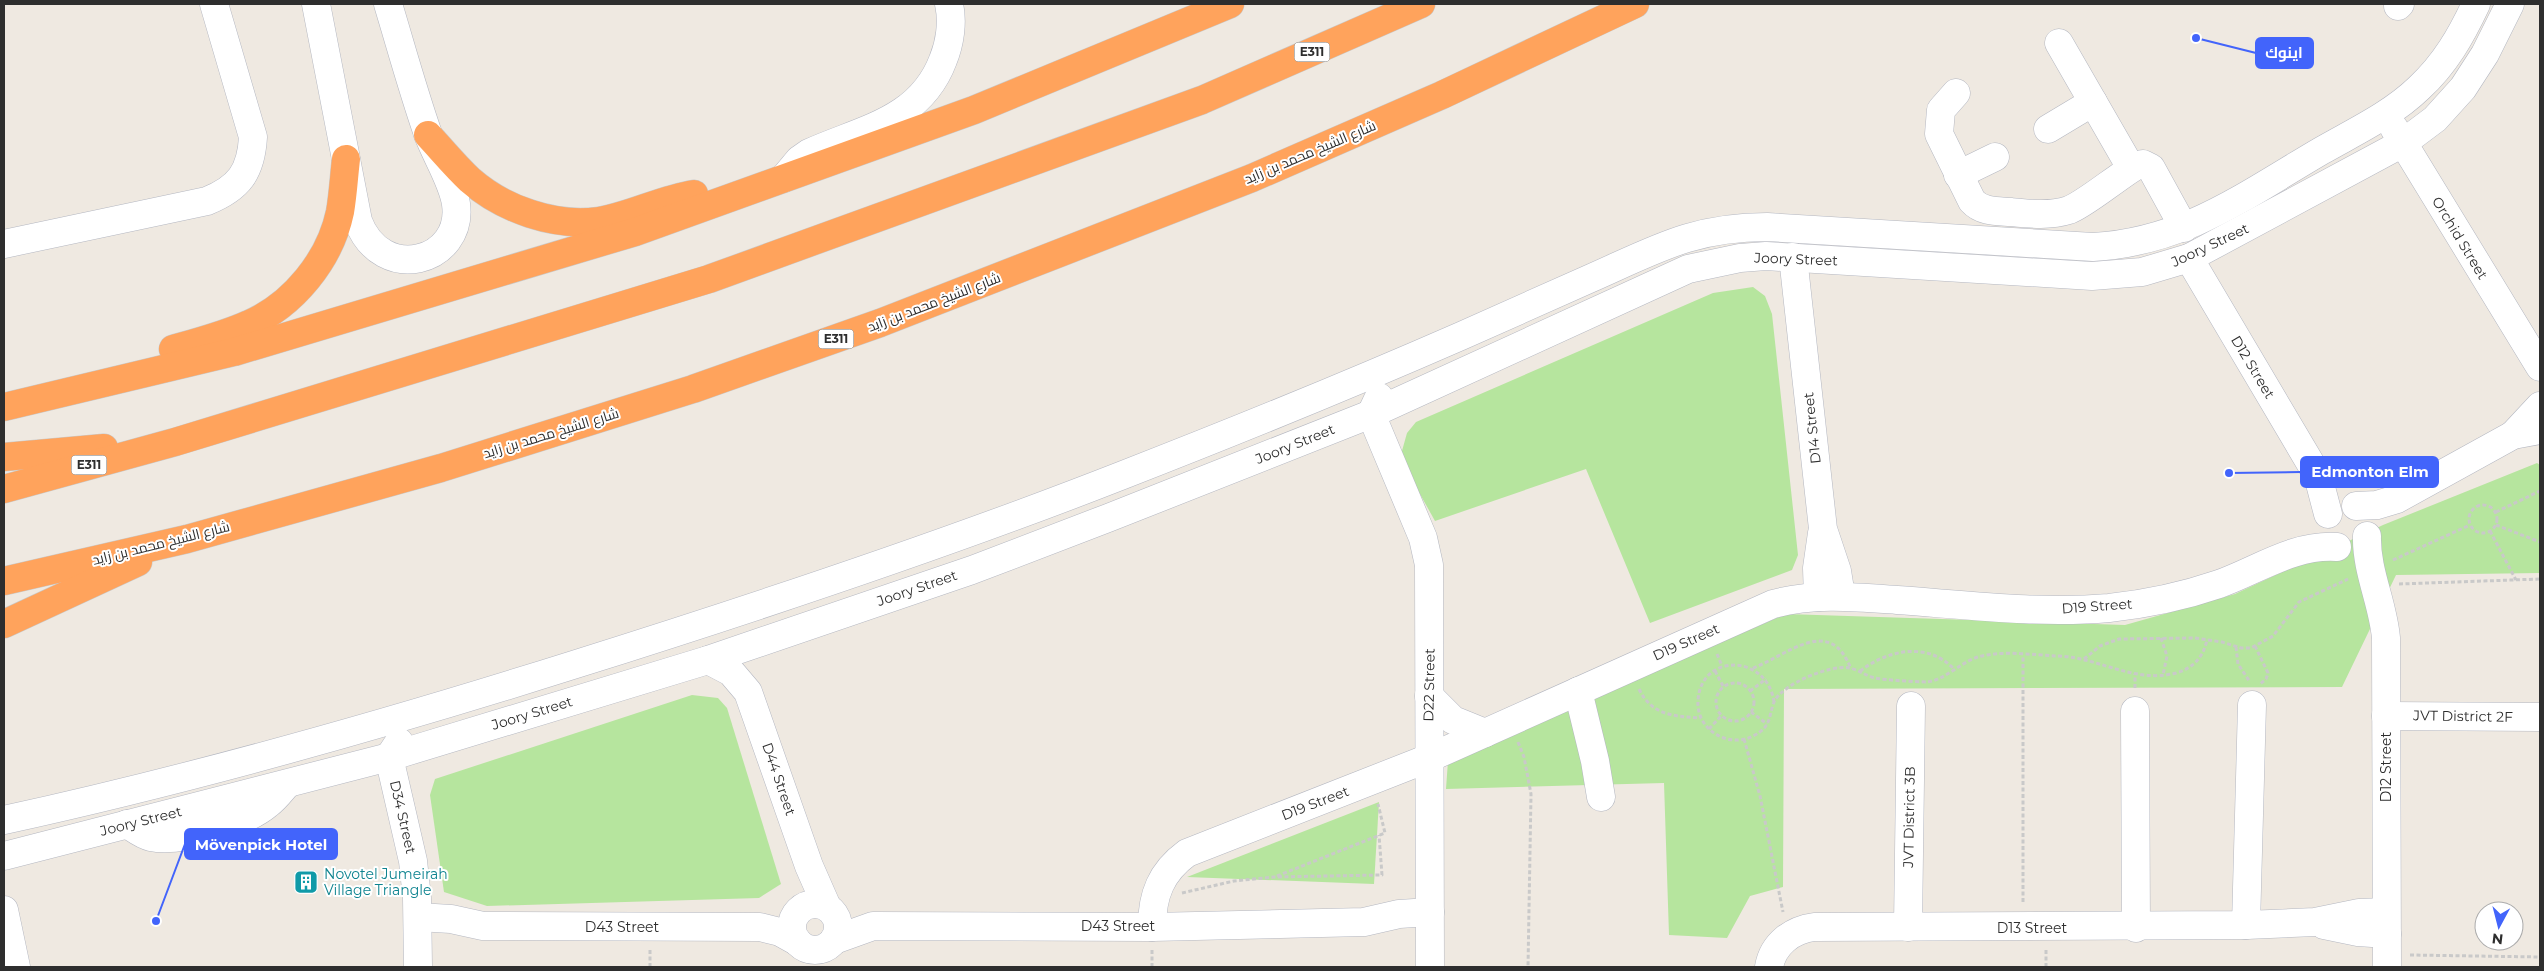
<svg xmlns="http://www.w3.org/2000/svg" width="2544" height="971" font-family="Montserrat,Cairo,sans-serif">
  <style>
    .green { fill: #b6e59e }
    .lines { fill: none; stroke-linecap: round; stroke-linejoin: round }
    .minor-casing { stroke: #b4b7c1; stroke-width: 29 }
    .highway-casing { stroke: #c9c9c9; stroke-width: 29 }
    .path { stroke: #c9c9c9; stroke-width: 3; stroke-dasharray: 4 2.5; stroke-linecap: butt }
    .minor { stroke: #fff; stroke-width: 28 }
    .highway { stroke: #ffa35c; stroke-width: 28 }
    .labels { text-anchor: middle; stroke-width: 4; stroke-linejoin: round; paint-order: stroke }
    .shield { fill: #fff; stroke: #6d6d6d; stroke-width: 1 }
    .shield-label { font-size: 12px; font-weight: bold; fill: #2e2e2e }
    .street-label { font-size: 14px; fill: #2e2e2e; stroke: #fff }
    .culture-label { font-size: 14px; fill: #0d838f; stroke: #fff; text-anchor: start }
    .leader { fill: none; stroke: #4264fb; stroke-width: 2 }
    .callout-dot { fill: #4264fb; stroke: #fff; stroke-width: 2 }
    .callout { fill: #4264fb; stroke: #4264fb; stroke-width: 2 }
    .callout-label { font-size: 15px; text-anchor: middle; font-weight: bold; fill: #fff }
  </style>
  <rect width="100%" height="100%" fill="#efe9e1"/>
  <g class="green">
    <polygon points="1753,287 1765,296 1772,314 1798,555 1792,570 1650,623 1586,469 1435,521 1400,458 1407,433 1416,422 1713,293"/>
    <polygon points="2537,463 2540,465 2540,573 2396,575 2342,687 1784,689 1783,887 1750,896 1727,938 1669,935 1664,783 1446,789 1448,761 1786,614 2125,625 2235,594 2383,525"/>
    <polygon points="692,695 718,698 727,708 781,884 759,898 487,906 444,892 430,795 435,779"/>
    <polygon points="1379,802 1374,884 1187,877"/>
  </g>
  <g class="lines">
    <g class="minor-casing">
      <g id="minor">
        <path d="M316,4L358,221C382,285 464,262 456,204C453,182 436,156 428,134C413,91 401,47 388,4"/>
        <polyline points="2398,6 2400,4"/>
        <polyline points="2059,43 2131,168"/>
        <path d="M1956,93L1941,110L1939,134L1972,201C1982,212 1997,211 2011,212C2031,214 2050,216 2069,210C2088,203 2132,164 2143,164L2151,168L2184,228"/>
        <polyline points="2394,128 2540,367"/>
        <polyline points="2048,129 2093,102"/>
        <polyline points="1958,175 1995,157"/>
        <path d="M784,178L799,160L809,153C862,129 920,121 943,60C950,43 953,22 949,4"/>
        <path d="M4,244L207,201C239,188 251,172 253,137L214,4"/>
        <polyline points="1793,257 1823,529 1837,571 1841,596"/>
        <polyline points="2189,258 2318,476 2328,514"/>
        <polyline points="1379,397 1371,414 1423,538 1429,565 1430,967"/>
        <polyline points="2513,435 2540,406"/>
        <polyline points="2356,506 2377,505 2397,499 2513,435 2540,430"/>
        <path d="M2367,536C2366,571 2383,603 2386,638L2387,967"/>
        <polyline points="1818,597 1817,568 1822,533"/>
        <polyline points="708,660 731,672 748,692 809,866 827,907"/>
        <polyline points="1578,691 1595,761 1601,797"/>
        <polyline points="1429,696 1453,720 1485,733"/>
        <polyline points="2135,711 2136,928"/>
        <polyline points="2386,716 2540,717"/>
        <polyline points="399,742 389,757 413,861 417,898 418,967"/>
        <path d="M4,820C196,778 386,724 573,665C758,607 942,546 1123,475C1236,431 1349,385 1461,336C1504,317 1547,298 1589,279C1655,250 1692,227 1767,227L2093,247C2184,242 2244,196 2321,151C2354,132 2391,115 2419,88C2445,64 2461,36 2476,4"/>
        <path d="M127,824C135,829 142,835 151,837C181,843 244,824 268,804C275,799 281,791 287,784"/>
        <polyline points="4,856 389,757 708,660 972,570 1108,518 1371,414 1688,269 1740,258 1766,256 2092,276 2142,272 2189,258 2403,143 2435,119 2463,88 2485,54 2510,4"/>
        <circle cx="815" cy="927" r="23"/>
        <polyline points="4,910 16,967"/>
        <polyline points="418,917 451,919 483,926 760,927 780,932 798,942"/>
        <polyline points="2246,925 2252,705"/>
        <polyline points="2324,925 2358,932 2387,934"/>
        <path d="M1152,927C1152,895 1161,872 1187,853L1429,758L1773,604C1814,593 1855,597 1897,600C1967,605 2039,614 2109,608C2146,604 2184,596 2219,584C2258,570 2294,544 2337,547"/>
        <polyline points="1908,927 1911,706"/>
        <polyline points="834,940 873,926 1152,927 1364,922 1399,914 1430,912"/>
        <path d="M1769,967C1773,944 1792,930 1814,927L2246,925L2315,922L2359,913L2386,912"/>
      </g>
    </g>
    <g class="highway-casing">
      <g id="highway">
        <path d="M428,135C442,150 455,166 470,180C503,209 554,227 598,221C631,216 661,199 694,194"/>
        <path d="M173,349C198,342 225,335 249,324C293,305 330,260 340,212C343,195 344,176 346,159"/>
        <polyline points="4,407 234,352 635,232 974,110 1230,4"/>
        <polyline points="4,457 104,448"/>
        <polyline points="4,489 175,442 709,279 1202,100 1421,4"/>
        <polyline points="4,581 187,539 441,468 693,389 880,323 1252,178 1442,95 1635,4"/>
        <polyline points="4,624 138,562"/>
      </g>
    </g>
    <g class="path">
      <circle cx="2483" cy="519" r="14"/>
      <polyline points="2496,512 2540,491"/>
      <polyline points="2496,525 2540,542"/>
      <polyline points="2490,531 2516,580"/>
      <polyline points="2393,560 2470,525"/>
      <polyline points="2399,584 2540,579"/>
      <polyline points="2161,638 2167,656 2163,675"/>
      <polyline points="2255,646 2268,673 2266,679 2260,684"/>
      <polyline points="2236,647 2238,664 2250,682"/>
      <polyline points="1717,654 1722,666"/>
      <polyline points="2084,659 2100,646 2119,639 2195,638 2222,642 2241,648 2251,648 2273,636 2299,602 2348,579"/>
      <path d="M1753,668C1788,655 1830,614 1851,669"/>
      <polyline points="1715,671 1723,686"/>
      <path d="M1860,671C1888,650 1927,641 1954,669"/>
      <circle cx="1735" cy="702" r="19"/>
      <polyline points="2135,688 2135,674"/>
      <path d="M1639,689C1652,716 1674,716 1701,718"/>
      <polyline points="1750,691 1766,679"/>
      <path d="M1774,702C1767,653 1700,653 1698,701C1696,729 1728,749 1753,736C1772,727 1768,717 1774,702C1782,684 1831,664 1850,668C1859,670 1866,676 1875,678C1883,680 1919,682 1927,682C1945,680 1961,662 1978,657C2002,650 2033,655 2058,656C2098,657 2134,684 2176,673C2193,668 2204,657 2207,639"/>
      <polyline points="1751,712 1767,724"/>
      <polyline points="1709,729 1721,716"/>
      <polyline points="1744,739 1760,796 1783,912"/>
      <polyline points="1518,742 1524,757 1531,794 1528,967"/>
      <polyline points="1277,876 1385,833 1378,804"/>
      <polyline points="1182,893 1234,881 1274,877 1382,875 1379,835"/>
      <polyline points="2023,902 2023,655"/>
      <polyline points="1152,950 1152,967"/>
      <polyline points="2410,955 2540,957"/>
      <polyline points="650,967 650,950"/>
      <polyline points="2046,967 2046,950"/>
    </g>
    <use href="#minor" class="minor"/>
    <use href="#highway" class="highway"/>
  </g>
  <defs>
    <g id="building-square" transform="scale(1.25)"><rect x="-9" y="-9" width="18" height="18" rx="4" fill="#0f9aa8" stroke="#fff"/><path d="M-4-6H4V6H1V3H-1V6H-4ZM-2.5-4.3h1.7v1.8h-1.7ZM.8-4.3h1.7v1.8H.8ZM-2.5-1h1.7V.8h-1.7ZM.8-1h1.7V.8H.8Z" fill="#fff"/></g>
  </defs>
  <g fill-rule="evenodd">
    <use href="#building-square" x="306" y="882"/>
  </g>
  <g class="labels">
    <g class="shield">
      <rect x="1294.5" y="42.5" width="35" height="19" rx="4"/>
      <rect x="818.5" y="329.5" width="35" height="19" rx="4"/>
      <rect x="71.5" y="455.5" width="35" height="19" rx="4"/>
    </g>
    <g class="shield-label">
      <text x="1312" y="56">E311</text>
      <text x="836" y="343">E311</text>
      <text x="89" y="469">E311</text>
    </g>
    <g class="street-label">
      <text transform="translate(1310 152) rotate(-23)" y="5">شارع الشيخ محمد بن زايد</text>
      <text transform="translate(2460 238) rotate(59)" y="5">Orchid Street</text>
      <text transform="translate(2210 245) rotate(-25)" y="5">Joory Street</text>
      <text transform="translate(1796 259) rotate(2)" y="5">Joory Street</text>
      <text transform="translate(934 302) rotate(-21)" y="5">شارع الشيخ محمد بن زايد</text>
      <text transform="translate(2253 367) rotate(59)" y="5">D12 Street</text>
      <text transform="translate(1812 428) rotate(-96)" y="5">D14 Street</text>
      <text transform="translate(551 433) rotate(-17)" y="5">شارع الشيخ محمد بن زايد</text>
      <text transform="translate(1295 444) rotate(-22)" y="5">Joory Street</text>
      <text transform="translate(161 543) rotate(-14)" y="5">شارع الشيخ محمد بن زايد</text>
      <text transform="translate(917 588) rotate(-19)" y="5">Joory Street</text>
      <text transform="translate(2097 606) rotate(-4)" y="5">D19 Street</text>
      <text transform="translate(1686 642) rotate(-24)" y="5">D19 Street</text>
      <text transform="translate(1429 685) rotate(-89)" y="5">D22 Street</text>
      <text transform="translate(532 713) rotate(-17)" y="5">Joory Street</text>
      <text transform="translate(2463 716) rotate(1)" y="5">JVT District 2F</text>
      <text transform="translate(2386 767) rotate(-90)" y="5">D12 Street</text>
      <text transform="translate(779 779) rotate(71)" y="5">D44 Street</text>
      <text transform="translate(1315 803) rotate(-21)" y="5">D19 Street</text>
      <text transform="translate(403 817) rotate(77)" y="5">D34 Street</text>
      <text transform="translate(1909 817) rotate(-89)" y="5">JVT District 3B</text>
      <text transform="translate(141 821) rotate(-14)" y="5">Joory Street</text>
      <text x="1118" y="931">D43 Street</text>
      <text x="622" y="932">D43 Street</text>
      <text x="2032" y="933">D13 Street</text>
    </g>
    <g class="culture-label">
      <text x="324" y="879">Novotel Jumeirah<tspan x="324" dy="16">Village Triangle</tspan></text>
    </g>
  </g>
  <path class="leader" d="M2196 38L2256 53M2229 473L2301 472M156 921L185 844"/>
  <g class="callout-dot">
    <circle cx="2196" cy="38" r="5"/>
    <circle cx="2229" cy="473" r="5"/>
    <circle cx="156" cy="921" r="5"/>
  </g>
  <g class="callout">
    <rect x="2256" y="38" width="57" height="30" rx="5"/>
    <rect x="2301" y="457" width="137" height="30" rx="5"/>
    <rect x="185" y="829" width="152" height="30" rx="5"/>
  </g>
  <g class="callout-label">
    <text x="2284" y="58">اينوك</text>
    <text x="2370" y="477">Edmonton Elm</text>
    <text x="261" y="850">Mövenpick Hotel</text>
  </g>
  <rect width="2544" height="971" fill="none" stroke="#2e2e2e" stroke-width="10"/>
  <g transform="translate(2499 926) rotate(187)"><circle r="24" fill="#ffffff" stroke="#ababab"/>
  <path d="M0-4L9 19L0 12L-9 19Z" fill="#4264fb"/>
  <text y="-8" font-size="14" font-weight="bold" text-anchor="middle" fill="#2e2e2e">N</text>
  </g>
</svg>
